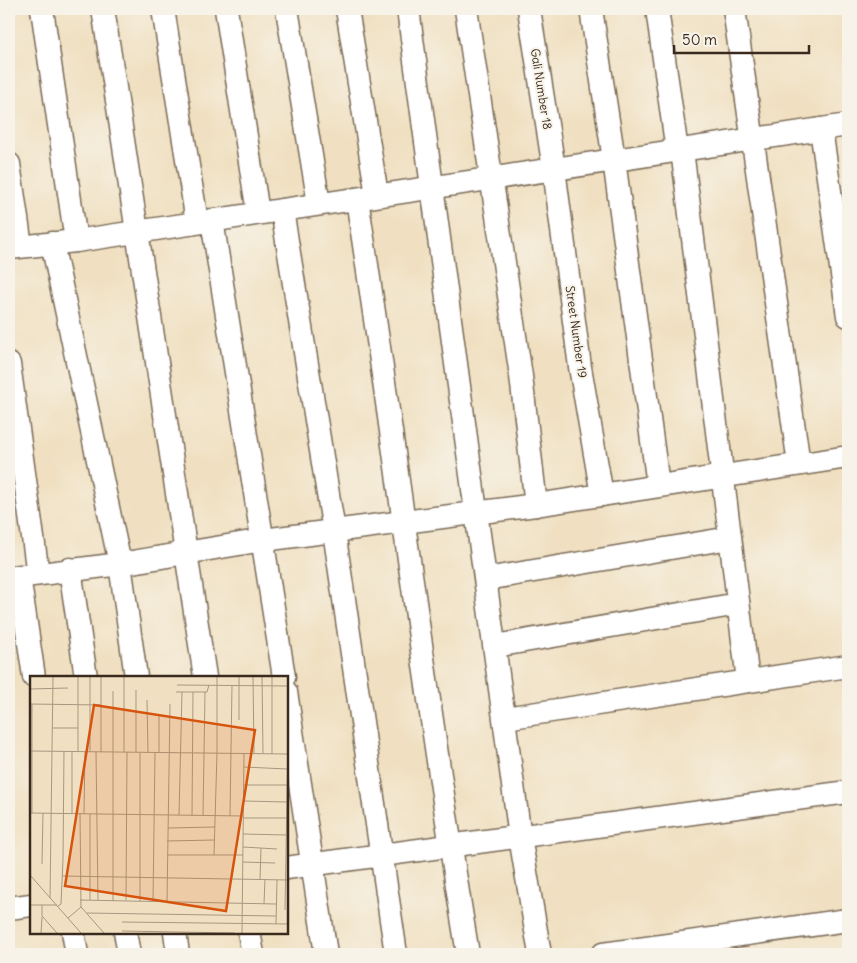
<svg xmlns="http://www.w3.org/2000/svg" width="857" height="963" font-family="Delius,sans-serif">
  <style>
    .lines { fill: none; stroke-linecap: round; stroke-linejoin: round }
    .minor-casing { stroke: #7a6a57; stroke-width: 25 }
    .minor { stroke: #fff; stroke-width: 22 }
    .labels { text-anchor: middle; stroke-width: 4; stroke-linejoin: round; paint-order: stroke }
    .street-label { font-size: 12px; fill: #3b2a1e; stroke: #f7f3e8 }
    .inset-road { fill: none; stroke: #a89780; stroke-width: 1 }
    .view { fill: #d7540e; fill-opacity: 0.15; stroke: #d7540e; stroke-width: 2.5 }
    .inset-edge { fill: none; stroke: #3b2a1e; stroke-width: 2.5 }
  </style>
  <rect width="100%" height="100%" fill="#f7f3e8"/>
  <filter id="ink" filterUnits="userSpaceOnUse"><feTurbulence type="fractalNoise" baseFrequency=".02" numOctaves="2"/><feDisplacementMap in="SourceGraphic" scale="10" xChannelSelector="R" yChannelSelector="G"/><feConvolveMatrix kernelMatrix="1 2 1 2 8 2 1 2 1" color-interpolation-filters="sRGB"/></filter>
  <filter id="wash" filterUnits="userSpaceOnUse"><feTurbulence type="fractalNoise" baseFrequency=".0096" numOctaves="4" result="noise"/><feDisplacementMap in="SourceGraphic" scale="20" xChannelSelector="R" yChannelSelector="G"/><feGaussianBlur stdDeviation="1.12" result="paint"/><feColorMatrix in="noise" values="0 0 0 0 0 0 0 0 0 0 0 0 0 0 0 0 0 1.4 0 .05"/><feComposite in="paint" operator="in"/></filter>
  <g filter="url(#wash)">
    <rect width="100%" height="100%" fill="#f0e0c1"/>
  </g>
  <g filter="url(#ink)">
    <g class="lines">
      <g class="minor-casing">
        <g id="minor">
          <polyline points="42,9 76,241"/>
          <polyline points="103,9 205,677"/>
          <polyline points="163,9 197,222"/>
          <polyline points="226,9 258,213"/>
          <polyline points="287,9 319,204"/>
          <polyline points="347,9 377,195"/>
          <polyline points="408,9 520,837 540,954"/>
          <polyline points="466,9 521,376 536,505"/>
          <polyline points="529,9 554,169 580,367 602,495"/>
          <polyline points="591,9 614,160 658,485"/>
          <polyline points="657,9 677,151"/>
          <polyline points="734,9 799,464"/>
          <polyline points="821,129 848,316"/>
          <polyline points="682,150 748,681"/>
          <polyline points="9,164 21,246"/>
          <path d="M357,199C396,450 426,703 468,954"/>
          <polyline points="282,210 334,531 396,954"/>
          <polyline points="212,220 284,677"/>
          <polyline points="52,243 120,564 136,677"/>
          <polyline points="9,248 76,241 848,125"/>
          <polyline points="9,364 38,574"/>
          <polyline points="70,569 86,677"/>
          <polyline points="19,576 34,677"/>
          <polyline points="9,578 120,564 263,540 536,505 848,457"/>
          <polyline points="486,579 730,538"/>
          <polyline points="495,646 738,604"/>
          <polyline points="286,692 326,954"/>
          <polyline points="505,718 848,666"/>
          <polyline points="286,868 848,792"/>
          <polyline points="9,908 31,905"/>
          <polyline points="73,932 77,954"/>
          <polyline points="125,932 129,954"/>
          <polyline points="175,932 178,954"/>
          <polyline points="249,932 253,954"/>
          <polyline points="603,954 848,920"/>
        </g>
      </g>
      <use href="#minor" class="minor"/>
    </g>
  </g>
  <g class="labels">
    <g class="street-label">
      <text transform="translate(541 89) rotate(81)" y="4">Gali Number 18</text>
      <text transform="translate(576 332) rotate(82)" y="4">Street Number 19</text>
    </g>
  </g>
  <g transform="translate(30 676)">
    <rect width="258" height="258" fill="#f0e0c1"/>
    <path class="inset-road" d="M48,1V75M60,1V75M223,1L224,77M232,1L233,77M147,9L258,10M0,13L38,12M83,15V225M146,16H177L179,9M117,24L118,77M0,28L71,29M129,38V77M209,44V1M22,52H48M0,75L257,78M42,75V138M66,76L68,224M71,76V1M94,76V1M106,76V14M187,77V1M242,78V1M214,91L257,93M214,109H257M214,125L257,126M0,137L213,140M2,137V28M54,138L55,76M149,139L152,16M173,139L175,16M162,140L163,16M200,140L202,9M213,142H256M138,152L185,151M213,158L256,159M137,165L184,164M213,171L247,173M137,179H213M184,179L187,77M213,186L245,187M12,188L13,137M0,199L51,257M32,200L258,204M230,203L231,172M20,222L23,1M50,224L246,228M60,224V138M96,224L97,76M110,225V77M123,225L125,77M137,226L140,28M234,228L235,203M0,229H27M12,229V240L27,257M28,230L31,228L33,184L34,75M51,231L74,257M255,234L258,62M57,237L246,240M38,242L51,231L50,137M92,246L258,248M246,248L247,204M92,255L205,257M11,257L12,241M212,257L214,77"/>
    <path class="view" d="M64,29L225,54L196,235L35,210Z"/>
    <rect width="258" height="258" class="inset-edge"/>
  </g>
  <rect width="857" height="963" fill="none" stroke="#f7f3e8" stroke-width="30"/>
  <path d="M674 45v8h135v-8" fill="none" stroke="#3b2a1e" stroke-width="2.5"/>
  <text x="682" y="45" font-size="15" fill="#3b2a1e" stroke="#f7f3e8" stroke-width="4" paint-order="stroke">50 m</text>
</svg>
